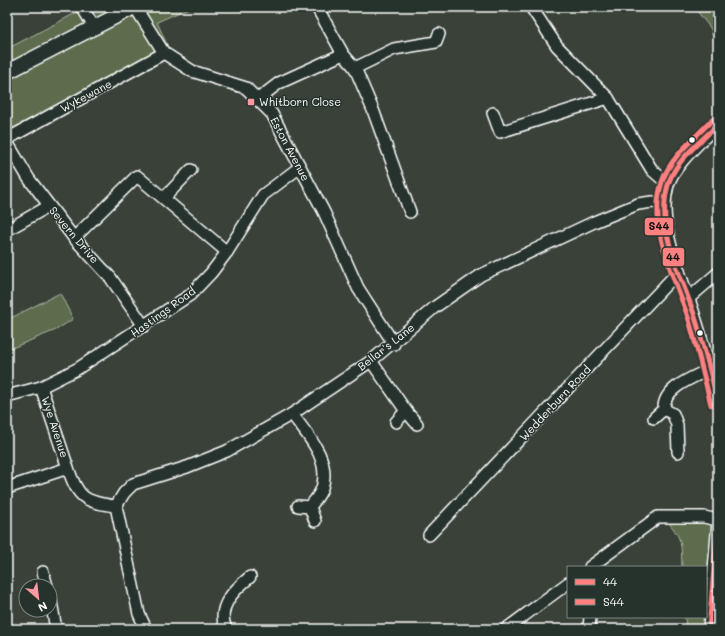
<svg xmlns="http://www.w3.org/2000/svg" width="725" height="636" font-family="Mali,sans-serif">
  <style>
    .green { fill: #5d6c4e; stroke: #aeb6a6 }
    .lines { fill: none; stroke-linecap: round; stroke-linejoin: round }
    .minor-casing { stroke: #fff; stroke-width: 14 }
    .major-casing { stroke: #fff; stroke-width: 17 }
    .minor { stroke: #26332d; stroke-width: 11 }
    .major { stroke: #26332d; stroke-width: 14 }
    .bus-1-casing { stroke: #26332d; stroke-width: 8 }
    .bus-2-casing { stroke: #26332d; stroke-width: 8 }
    .bus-1 { stroke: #ff8080; stroke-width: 5 }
    .bus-2 { stroke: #ff8080; stroke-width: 5 }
    .poi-dot { fill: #ff9aa2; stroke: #26332d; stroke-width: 1.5 }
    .bus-dot { fill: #fff; stroke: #26332d; stroke-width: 1.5 }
    .labels { text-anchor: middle; stroke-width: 3; stroke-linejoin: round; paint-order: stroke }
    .street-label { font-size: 11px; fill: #fff; stroke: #26332d }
    .poi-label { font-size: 11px; fill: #fff; stroke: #26332d; text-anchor: start }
    .line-badge { stroke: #26332d; stroke-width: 1.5 }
    .pale-badge-label { font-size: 11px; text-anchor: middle; font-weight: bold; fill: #111 }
  </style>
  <rect width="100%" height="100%" fill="#3a4138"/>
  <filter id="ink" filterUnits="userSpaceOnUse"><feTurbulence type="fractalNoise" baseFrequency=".025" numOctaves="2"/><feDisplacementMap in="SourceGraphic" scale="8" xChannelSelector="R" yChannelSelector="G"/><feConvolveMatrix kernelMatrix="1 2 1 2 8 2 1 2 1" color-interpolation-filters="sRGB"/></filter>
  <g filter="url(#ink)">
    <g class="green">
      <polygon points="87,7 191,7 157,22 168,47 7,132 7,49"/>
      <polygon points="694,7 718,7 718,57 711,29"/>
      <polygon points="60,293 73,319 56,330 7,350 7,320"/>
      <path d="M668,522L713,524L706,596V567H682C681,545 683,539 668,522Z"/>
      <polygon points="685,617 704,617 703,629 686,629"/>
    </g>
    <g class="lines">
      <g class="minor-casing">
        <g id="minor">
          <polyline points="82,7 94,27"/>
          <polyline points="135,7 164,53 192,71 246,88 272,114 324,212 358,288 394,344"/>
          <polyline points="531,7 557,46 608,98 652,170 668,184"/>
          <polyline points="319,11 343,54"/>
          <polyline points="355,68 394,49 436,42 439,34"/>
          <polyline points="258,99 279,83 343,54 355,68 373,110 410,212"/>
          <polyline points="493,113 500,132 608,98"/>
          <path d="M718,124C703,140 674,164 668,185C656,226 683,278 695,317C704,345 711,374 718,403"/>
          <polyline points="7,139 164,53"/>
          <polyline points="7,142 29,179 74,238 110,277 144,326"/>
          <polyline points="164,198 191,170"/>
          <polyline points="7,230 49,206"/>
          <polyline points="74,238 137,176 227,252"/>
          <polyline points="689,298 718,273"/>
          <polyline points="371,361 406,411 396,422"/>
          <polyline points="41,387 68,468"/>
          <polyline points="7,396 41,387 77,369 190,295 211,273 227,252 263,195 300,167"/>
          <polyline points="664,409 673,414 677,425 678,452"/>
          <polyline points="406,411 417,424"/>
          <path d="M292,414C308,436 331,459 322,488C320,495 314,501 310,507L315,521"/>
          <path d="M654,418L664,409C663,387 695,377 710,369"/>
          <path d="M7,488L68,468C78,498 84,502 116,506"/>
          <polyline points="116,506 124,493 133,484 187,467 227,451 292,414 371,361 435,307 481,275 594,222 638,204 652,202 664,204"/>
          <polyline points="116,506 139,614 146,629"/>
          <polyline points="298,506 310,507"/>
          <polyline points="429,535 679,271"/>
          <polyline points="590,567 658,517 704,517 718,520"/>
          <polyline points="43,572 47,586"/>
          <polyline points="50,596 56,629"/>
          <path d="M226,629C216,607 234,590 250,577"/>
          <polyline points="506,629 568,583"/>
          <polyline points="589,629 590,617"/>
          <polyline points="709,629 718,522"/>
        </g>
      </g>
      <g class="major-casing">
        <polyline id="major" points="7,72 134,7"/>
      </g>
      <use href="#minor" class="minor"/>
      <use href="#major" class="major"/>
      <g class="bus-1-casing">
        <g id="bus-1">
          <path d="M718,124C701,142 675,160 668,185C655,229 682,277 695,317C704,346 711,374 718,403"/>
          <polyline points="709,629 718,522"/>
        </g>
      </g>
      <g class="bus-2-casing">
        <path id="bus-2" d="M711,405C704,376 697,348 689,320C675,278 647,227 662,182C670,157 695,138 713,119"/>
      </g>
      <use href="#bus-1" class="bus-1"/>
      <use href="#bus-2" class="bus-2"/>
    </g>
  </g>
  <rect class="poi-dot" x="247" y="98" width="8" height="8" rx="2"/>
  <g class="bus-dot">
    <circle cx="692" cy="140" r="3.5"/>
    <circle cx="700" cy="333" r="3.5"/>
  </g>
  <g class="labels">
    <g class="street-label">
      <text transform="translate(86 96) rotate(-28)" y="4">Wykewane</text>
      <text transform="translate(290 149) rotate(62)" y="4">Eston Avenue</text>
      <text transform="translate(74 235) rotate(50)" y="4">Severn Drive</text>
      <text transform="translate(163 312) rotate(-36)" y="4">Hastings Road</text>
      <text transform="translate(386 347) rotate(-38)" y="4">Bellar's Lane</text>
      <text transform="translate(555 403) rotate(-47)" y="4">Wedderburn Road</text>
      <text transform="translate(55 427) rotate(72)" y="4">Wye Avenue</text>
    </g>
    <g class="poi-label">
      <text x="259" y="106">Whitborn Close</text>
    </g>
  </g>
  <g class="line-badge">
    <rect x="644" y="217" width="30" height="19" rx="4" fill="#ff8080"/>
    <rect x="662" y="247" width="23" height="20" rx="4" fill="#ff8080"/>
  </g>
  <g class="pale-badge-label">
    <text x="659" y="230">S44</text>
    <text x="673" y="261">44</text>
  </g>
  <rect width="725" height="636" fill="none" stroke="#26332d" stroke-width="24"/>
  <rect x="12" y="12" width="701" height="612" fill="none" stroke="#fff" stroke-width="1.5" filter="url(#ink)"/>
  <rect x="567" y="566" width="140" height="52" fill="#26332d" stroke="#7d8581"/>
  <rect x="575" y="579" width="20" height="6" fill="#ff8080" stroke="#7d8581"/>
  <text x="603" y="586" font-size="12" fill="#ffffff">44</text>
  <rect x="575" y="599" width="20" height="6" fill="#ff8080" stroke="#7d8581"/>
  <text x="603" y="606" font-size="12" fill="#ffffff">S44</text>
  <g transform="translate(38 598) rotate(152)"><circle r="19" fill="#26332d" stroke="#7d8581"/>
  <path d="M0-3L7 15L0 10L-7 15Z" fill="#ff9aa2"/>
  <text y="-6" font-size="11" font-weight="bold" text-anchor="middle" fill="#ffffff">N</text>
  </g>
</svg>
